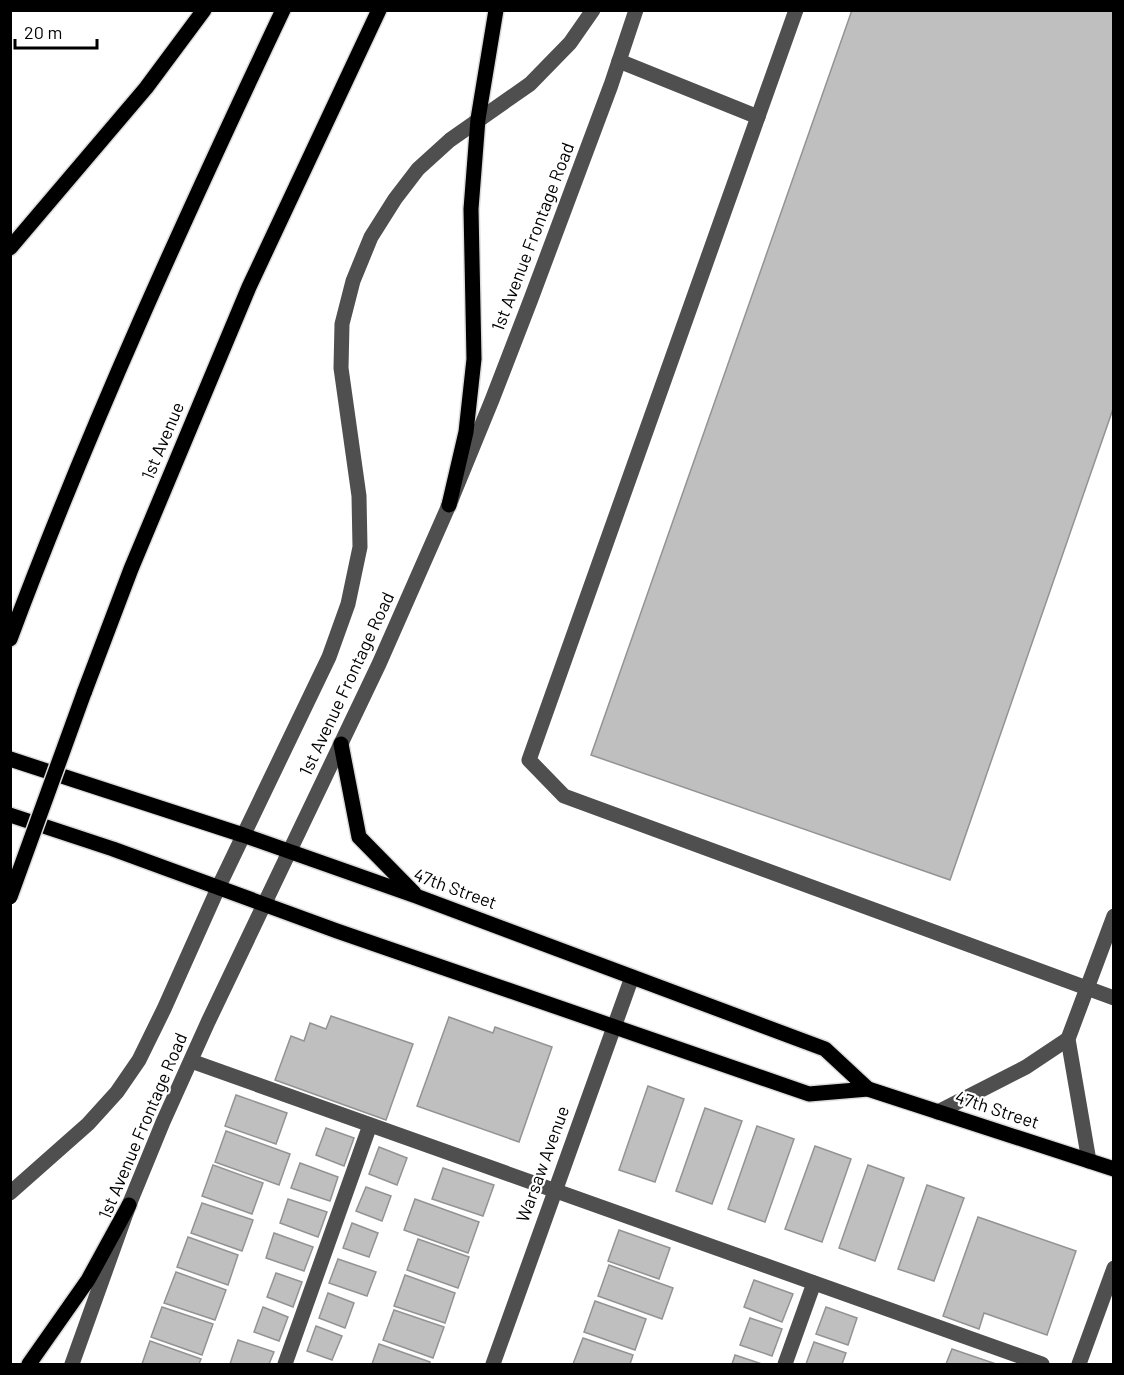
<svg xmlns="http://www.w3.org/2000/svg" width="1124" height="1375" font-family="Barlow,sans-serif">
  <style>
    .building { fill: #bfbfbf; stroke: #939393; stroke-width: 1.5 }
    .lines { fill: none; stroke-linecap: round; stroke-linejoin: round }
    .major-casing { stroke: #dbdbdb; stroke-width: 18 }
    .minor { stroke: #4f4f4f; stroke-width: 15 }
    .major { stroke: #000; stroke-width: 15 }
    .major-bridge-casing { stroke: #dbdbdb; stroke-width: 18; stroke-linecap: butt }
    .major-bridge { stroke: #000; stroke-width: 15 }
    .labels { text-anchor: middle; stroke-width: 4.5; stroke-linejoin: round; paint-order: stroke }
    .street-label { font-size: 18px; fill: #000; stroke: #fff }
  </style>
  <rect width="100%" height="100%" fill="#fff"/>
  <g class="building">
    <polygon points="852,10 1114,10 1114,406 950,880 591,755"/>
    <polygon points="331,1016 413,1044 386,1120 275,1080 291,1036 304,1041 310,1023 326,1029"/>
    <polygon points="449,1017 493,1033 495,1027 552,1047 519,1142 417,1106"/>
    <polygon points="648,1086 684,1099 655,1182 619,1170"/>
    <polygon points="236,1095 287,1113 276,1144 225,1126"/>
    <polygon points="705,1108 742,1121 712,1204 676,1191"/>
    <polygon points="757,1126 794,1139 765,1222 728,1209"/>
    <polygon points="326,1128 354,1138 344,1166 316,1155"/>
    <polygon points="226,1131 290,1154 279,1185 215,1162"/>
    <polygon points="815,1146 851,1159 822,1242 785,1229"/>
    <polygon points="379,1147 407,1158 397,1185 369,1174"/>
    <polygon points="300,1163 338,1177 330,1201 291,1188"/>
    <polygon points="213,1165 263,1183 252,1214 202,1196"/>
    <polygon points="868,1165 904,1178 875,1261 839,1248"/>
    <polygon points="443,1168 494,1185 483,1216 432,1199"/>
    <polygon points="927,1185 964,1198 934,1281 898,1269"/>
    <polygon points="366,1187 391,1196 382,1221 356,1211"/>
    <polygon points="288,1199 327,1212 318,1237 280,1223"/>
    <polygon points="415,1199 479,1222 468,1253 404,1230"/>
    <polygon points="202,1203 253,1220 242,1251 191,1233"/>
    <polygon points="978,1217 1076,1251 1047,1335 984,1313 979,1329 943,1316"/>
    <polygon points="352,1223 378,1233 369,1257 343,1248"/>
    <polygon points="619,1230 670,1248 659,1279 608,1261"/>
    <polygon points="274,1233 313,1247 304,1271 266,1258"/>
    <polygon points="188,1237 238,1255 228,1285 177,1267"/>
    <polygon points="418,1239 469,1257 458,1288 407,1270"/>
    <polygon points="338,1259 376,1272 367,1296 329,1283"/>
    <polygon points="609,1265 673,1288 662,1319 598,1296"/>
    <polygon points="176,1272 226,1290 215,1320 164,1303"/>
    <polygon points="276,1273 302,1282 293,1307 267,1297"/>
    <polygon points="405,1275 455,1293 445,1323 394,1306"/>
    <polygon points="754,1280 793,1294 782,1322 744,1307"/>
    <polygon points="328,1293 354,1303 345,1328 319,1318"/>
    <polygon points="595,1301 646,1319 635,1350 584,1332"/>
    <polygon points="162,1307 213,1324 202,1355 151,1337"/>
    <polygon points="263,1307 288,1317 279,1341 254,1332"/>
    <polygon points="826,1307 857,1318 848,1345 816,1334"/>
    <polygon points="394,1310 444,1327 433,1358 383,1340"/>
    <polygon points="750,1318 782,1329 772,1356 740,1345"/>
    <polygon points="316,1326 342,1336 332,1360 307,1351"/>
    <polygon points="583,1338 633,1355 630,1364 573,1364"/>
    <polygon points="238,1340 274,1352 269,1364 230,1364"/>
    <polygon points="150,1341 201,1359 199,1364 142,1364"/>
    <polygon points="814,1342 846,1353 842,1364 806,1364"/>
    <polygon points="379,1344 430,1362 429,1364 372,1364"/>
    <polygon points="952,1349 996,1364 946,1364"/>
    <polygon points="735,1355 762,1364 732,1364"/>
  </g>
  <g class="lines">
    <g class="major-casing">
      <g id="major">
        <polyline points="10,248 146,88 204,10"/>
        <polyline points="449,505 466,432 474,359 471,209 478,119 496,10"/>
        <path d="M10,639C90,425 185,217 283,10"/>
        <polyline points="84,693 131,569 249,287 379,10"/>
        <polyline points="341,744 359,837 414,893"/>
        <polyline points="10,759 243,835 416,896 825,1049 868,1089"/>
        <polyline points="10,815 113,849 337,931 809,1094 868,1089 1114,1169"/>
        <polyline points="29,1364 88,1280 129,1205"/>
      </g>
    </g>
    <g class="minor">
      <polyline points="796,10 529,760 564,796 1114,998"/>
      <polyline points="619,61 758,117"/>
      <polyline points="191,1061 1042,1364"/>
      <polyline points="938,1112 1026,1067 1068,1039"/>
      <polyline points="1089,1161 1068,1039 1114,916"/>
      <polyline points="10,1193 88,1124 117,1092 139,1060 164,1009 219,886 329,657 348,604 360,547 359,496 341,368 342,324 353,281 371,237 395,199 418,169 450,140 530,84 570,43 593,10"/>
      <polyline points="72,1364 129,1205 163,1122 208,1022 379,664 449,505 492,400 531,299 611,85 636,10"/>
      <polyline points="285,1364 370,1125"/>
      <polyline points="493,1364 632,977"/>
      <polyline points="785,1364 814,1283"/>
      <polyline points="1079,1364 1114,1268"/>
    </g>
    <use href="#major" class="major"/>
    <g class="major-bridge-casing">
      <polyline id="major-bridge" points="10,897 84,693"/>
    </g>
    <use href="#major-bridge" class="major-bridge"/>
  </g>
  <g class="labels">
    <g class="street-label">
      <text transform="translate(533 237) rotate(-69)" y="6">1st Avenue Frontage Road</text>
      <text transform="translate(163 441) rotate(-67)" y="6">1st Avenue</text>
      <text transform="translate(347 684) rotate(-65)" y="6">1st Avenue Frontage Road</text>
      <text transform="translate(455 889) rotate(20)" y="6">47th Street</text>
      <text transform="translate(997 1110) rotate(18)" y="6">47th Street</text>
      <text transform="translate(143 1126) rotate(-67)" y="6">1st Avenue Frontage Road</text>
      <text transform="translate(543 1164) rotate(-70)" y="6">Warsaw Avenue</text>
    </g>
  </g>
  <rect width="1124" height="1375" fill="none" stroke="#000000" stroke-width="24"/>
  <path d="M15 39v9h82v-9" fill="none" stroke="#000000" stroke-width="3"/>
  <text x="24" y="39" font-size="18" fill="#000000" stroke="#ffffff" stroke-width="4.5" paint-order="stroke">20 m</text>
</svg>
